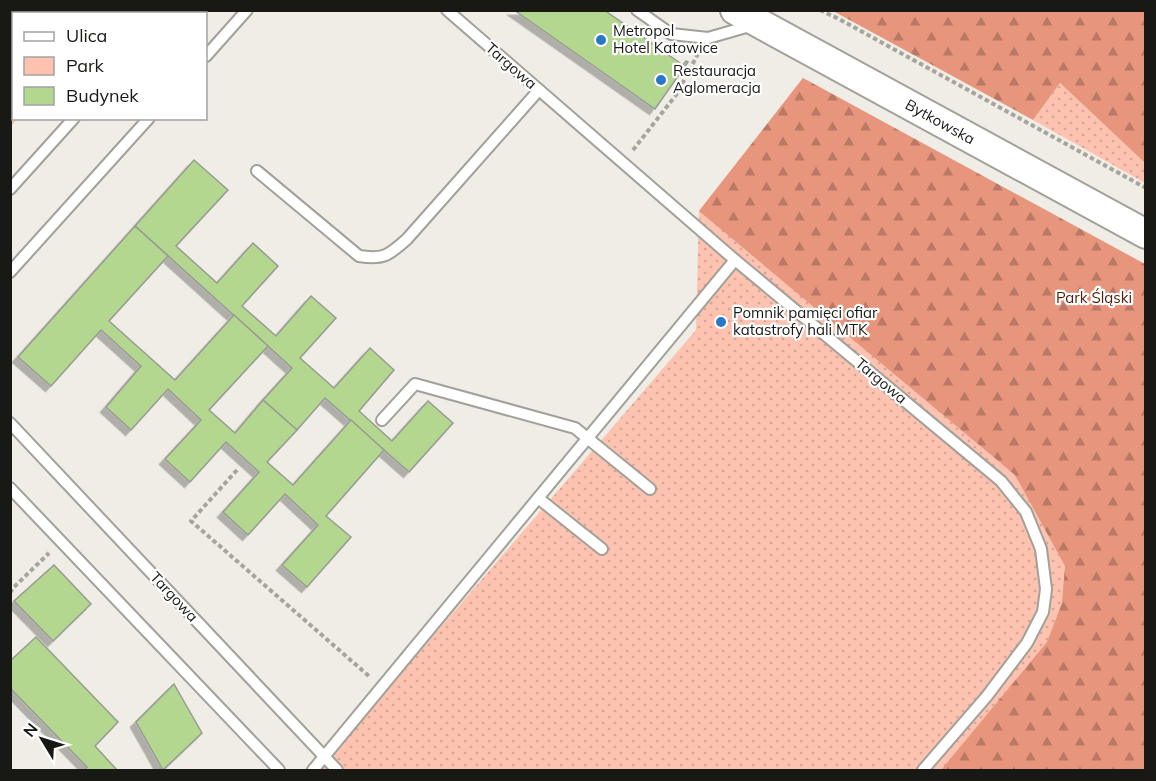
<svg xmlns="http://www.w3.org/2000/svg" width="1156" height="781" font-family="Mulish,sans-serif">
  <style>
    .green { fill: url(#green-dots) }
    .forest { fill: url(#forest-firs) }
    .building { fill: #b3d78e; stroke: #979b93; stroke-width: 1.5; filter: url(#shadow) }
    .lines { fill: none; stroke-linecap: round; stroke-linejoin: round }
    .service-casing { stroke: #a2a199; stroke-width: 14 }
    .tertiary-casing { stroke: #a2a199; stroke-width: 32 }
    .path { stroke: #a5a49d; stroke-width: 4; stroke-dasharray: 4.5 3; stroke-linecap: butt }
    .service { stroke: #fff; stroke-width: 10 }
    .tertiary { stroke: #fff; stroke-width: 28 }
    .poi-dot { fill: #2878c7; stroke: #fff; stroke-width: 2 }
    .labels { text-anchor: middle; stroke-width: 4.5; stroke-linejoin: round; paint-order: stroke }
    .poi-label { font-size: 15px; fill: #181815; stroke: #fff; text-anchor: start }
    .street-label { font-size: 15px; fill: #181815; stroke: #fff }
    .park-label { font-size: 15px; fill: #501e0d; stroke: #fff }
  </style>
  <defs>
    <pattern id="green-dots" width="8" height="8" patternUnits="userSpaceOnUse" patternTransform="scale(1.5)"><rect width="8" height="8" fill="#fdc2b0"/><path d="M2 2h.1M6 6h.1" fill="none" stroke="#d8a696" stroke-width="1.8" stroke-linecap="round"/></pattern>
    <pattern id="forest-firs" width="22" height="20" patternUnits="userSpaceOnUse" patternTransform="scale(1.5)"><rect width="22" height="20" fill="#e7967d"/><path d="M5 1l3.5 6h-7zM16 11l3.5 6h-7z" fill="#ba7965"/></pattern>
    <filter id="shadow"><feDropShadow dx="-5.5" dy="5.5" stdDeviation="0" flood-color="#0004"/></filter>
  </defs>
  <rect width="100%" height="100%" fill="#efede5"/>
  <g class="green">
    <polygon points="11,10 113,11 111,14 14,14 14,118 17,119 11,126"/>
    <polygon points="803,78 1145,267 1145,770 318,770 696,330 699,211"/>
    <polygon points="1060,83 1145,163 1145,183 1033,120"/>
  </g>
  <g class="forest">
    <polygon points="833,11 1145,11 1145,163 1060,83 1033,120"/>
    <polygon points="803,78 1145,264 1145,770 941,770 1047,642 1062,603 1065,566 1015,475 699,211"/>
  </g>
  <g class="building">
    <polygon points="514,10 604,10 683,65 686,61 688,62 655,109"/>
    <polygon points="194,160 228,190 176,246 217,283 253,243 278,266 242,306 276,336 311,296 336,318 300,358 334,388 370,348 394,370 359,411 392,441 428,401 453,423 409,472 325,398 297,430 263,400 292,368 135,226"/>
    <polygon points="135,226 168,256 109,321 175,380 234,315 268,346 209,410 235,433 263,400 297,430 267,462 293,485 351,420 384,450 326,516 351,537 307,587 282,565 318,525 285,494 248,535 223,512 259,472 226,442 190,482 165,459 201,420 168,389 131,430 106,407 141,366 101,330 51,386 18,357"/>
    <polygon points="54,565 91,604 53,641 14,601"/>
    <polygon points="36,637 118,722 95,746 117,770 84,770 87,767 10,688 10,661"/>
    <polygon points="174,684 202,733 163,770 136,722"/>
  </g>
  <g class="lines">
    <g class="service-casing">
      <g id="service">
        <polyline points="447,10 735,260 1001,481 1026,512 1041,549 1046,589 1043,612 1027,643 987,696 923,770"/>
        <polyline points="637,10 671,34 708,38 753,25"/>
        <polyline points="168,14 170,10"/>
        <polyline points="206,56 247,10"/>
        <path d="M257,171L359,256C384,260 389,255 407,239L539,90"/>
        <polyline points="10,189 74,118"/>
        <polyline points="10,272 149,118"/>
        <polyline points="382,420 415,384 575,428 650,489"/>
        <polyline points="10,423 337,770"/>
        <polyline points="10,488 279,770"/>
        <polyline points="538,498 602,549"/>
        <polyline points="313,770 735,260"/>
      </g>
    </g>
    <g class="tertiary-casing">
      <polyline id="tertiary" points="735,10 1146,234"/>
    </g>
    <g class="path">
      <polyline points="820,10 839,19 1146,188"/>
      <polyline points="633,150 676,95 699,52"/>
      <polyline points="237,470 191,521 370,677"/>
      <polyline points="10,593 13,588 49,553"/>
    </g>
    <use href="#service" class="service"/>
    <use href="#tertiary" class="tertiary"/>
  </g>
  <g class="poi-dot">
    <circle cx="601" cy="40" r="6"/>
    <circle cx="661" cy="80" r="6"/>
    <circle cx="721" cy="322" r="6"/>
  </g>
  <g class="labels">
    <g class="poi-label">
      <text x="613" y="36">Metropol<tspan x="613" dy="17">Hotel Katowice</tspan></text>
      <text x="673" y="76">Restauracja<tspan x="673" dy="17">Aglomeracja</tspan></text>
      <text x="733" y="318">Pomnik pamięci ofiar<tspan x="733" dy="17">katastrofy hali MTK</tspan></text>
    </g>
    <g class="street-label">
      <text transform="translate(511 66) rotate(41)" y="5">Targowa</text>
      <text transform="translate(940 122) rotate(29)" y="5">Bytkowska</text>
      <text transform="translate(881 381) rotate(40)" y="5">Targowa</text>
      <text transform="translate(174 597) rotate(47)" y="5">Targowa</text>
    </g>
    <g class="park-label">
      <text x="1094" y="303">Park Śląski</text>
    </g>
  </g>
  <rect width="1156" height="781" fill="none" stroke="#181815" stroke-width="24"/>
  <rect x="12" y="12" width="195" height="108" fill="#ffffff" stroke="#a3a3a1" stroke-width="1.5"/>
  <rect x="24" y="32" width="30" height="9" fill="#ffffff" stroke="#a3a3a1" stroke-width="1.5"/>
  <text x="66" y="42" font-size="18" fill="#181815">Ulica</text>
  <rect x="24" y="57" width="30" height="18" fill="#fdc2b0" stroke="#a3a3a1" stroke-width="1.5"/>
  <text x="66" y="72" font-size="18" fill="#181815">Park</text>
  <rect x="24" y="87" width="30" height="18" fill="#b3d78e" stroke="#a3a3a1" stroke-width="1.5"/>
  <text x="66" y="102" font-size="18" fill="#181815">Budynek</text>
  <g transform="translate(42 739) rotate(308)" stroke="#ffffff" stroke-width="4.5" paint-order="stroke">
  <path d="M0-4.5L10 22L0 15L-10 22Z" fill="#181815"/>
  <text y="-9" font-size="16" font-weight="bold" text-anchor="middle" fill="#181815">N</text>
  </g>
</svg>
